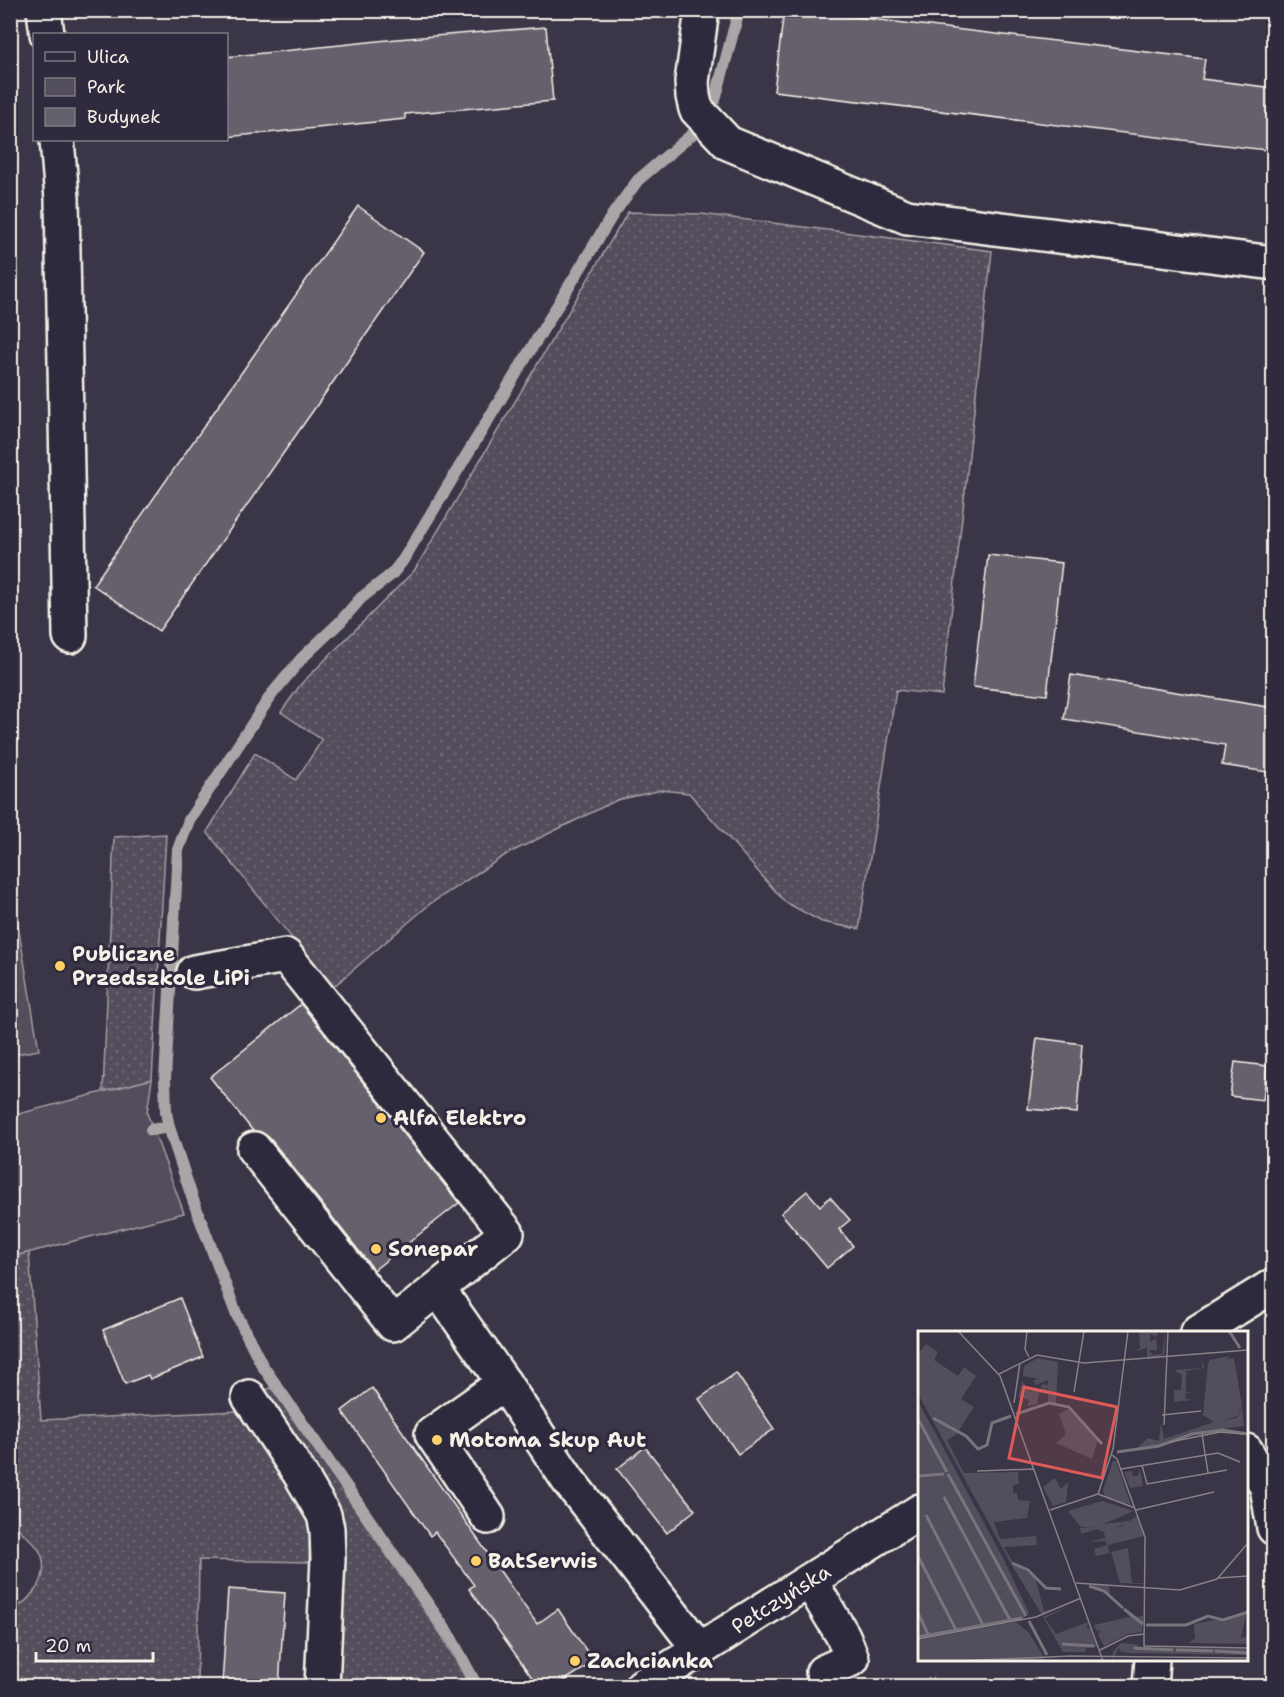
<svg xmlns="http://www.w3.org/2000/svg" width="1284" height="1697" font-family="'Shantell Sans',sans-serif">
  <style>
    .grass { fill: url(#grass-dots); stroke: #a4a0a2; stroke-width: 1.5 }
    .green { fill: #534e5c; stroke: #a4a0a2; stroke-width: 1.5 }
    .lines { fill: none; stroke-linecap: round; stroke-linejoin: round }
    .stream { stroke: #aaa6a7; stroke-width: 12 }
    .building { fill: #65616c; stroke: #f4f1e8; stroke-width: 1.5 }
    .minor-casing { stroke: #f4f1e8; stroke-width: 38 }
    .major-casing { stroke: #f4f1e8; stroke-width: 38 }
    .minor { stroke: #2f2a3d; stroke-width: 33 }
    .major { stroke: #2f2a3d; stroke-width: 33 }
    .poi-dot { fill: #ffd166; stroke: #2f2a3d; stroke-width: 2 }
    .labels { text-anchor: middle; stroke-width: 6; stroke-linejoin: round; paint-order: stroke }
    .poi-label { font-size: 21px; font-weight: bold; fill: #f4f1e8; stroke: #2f2a3d; text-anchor: start }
    .street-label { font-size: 21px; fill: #f4f1e8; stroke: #2f2a3d }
    .inset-river { fill: none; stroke: #78747b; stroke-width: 3 }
    .inset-road { fill: none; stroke: #858187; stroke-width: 1.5 }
    .view { fill: #de5a58; fill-opacity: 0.15; stroke: #de5a58; stroke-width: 3 }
    .inset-edge { fill: none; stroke: #f4f1e8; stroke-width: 3 }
  </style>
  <defs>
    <pattern id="grass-dots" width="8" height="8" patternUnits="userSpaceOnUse" patternTransform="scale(1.5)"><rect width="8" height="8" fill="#534e5c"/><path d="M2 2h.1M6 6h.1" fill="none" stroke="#6c6873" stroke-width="1.8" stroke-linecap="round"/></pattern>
  </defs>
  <rect width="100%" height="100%" fill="#3b3647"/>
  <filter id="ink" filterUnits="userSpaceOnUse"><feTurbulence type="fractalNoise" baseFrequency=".0167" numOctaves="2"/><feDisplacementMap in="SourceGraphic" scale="12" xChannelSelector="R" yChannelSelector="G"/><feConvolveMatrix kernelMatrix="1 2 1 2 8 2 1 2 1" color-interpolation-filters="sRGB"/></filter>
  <g filter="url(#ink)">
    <g class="grass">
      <polygon points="628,212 701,214 992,251 942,695 896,690 859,929 822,922 785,902 689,793 662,790 617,800 507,854 431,903 332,988 207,832 255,753 296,780 322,740 281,712 301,684 414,571"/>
      <polygon points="166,834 152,1079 103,1092 114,837"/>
      <path d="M29,1252L41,1420L240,1411L306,1513L310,1530L309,1562L199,1560L197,1686H11L10,1605L14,1608C23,1606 30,1597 35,1590C40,1585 42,1579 43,1573C48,1540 16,1538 10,1513L11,1257Z"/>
      <polygon points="274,1386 351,1503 442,1636 470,1686 335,1686 340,1566 264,1391"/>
    </g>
    <g class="green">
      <polygon points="16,913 39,1050 11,1055 10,914"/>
      <polygon points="152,1079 147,1113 184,1213 11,1257 11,1116"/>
    </g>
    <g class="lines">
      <g class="stream">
        <polyline points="715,100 739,10"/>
        <polyline points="151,1130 169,1127"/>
        <polyline points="477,1686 450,1636 262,1365 236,1313 193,1200 169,1127 166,1112 165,1079 178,850 189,820 272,694 302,658 340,622 361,598 392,574 403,560 613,214 638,180 696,131"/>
      </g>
    </g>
    <g class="building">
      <polygon points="784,10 846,16 1205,59 1202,79 1274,88 1274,151 774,91"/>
      <polygon points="546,27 553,101 405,114 405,119 226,137 226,57 397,39"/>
      <polygon points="358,206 424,252 159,631 93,585"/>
      <polygon points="988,555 1062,563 1047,695 973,687"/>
      <polygon points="1071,675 1274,708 1274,773 1222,765 1225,745 1064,719"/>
      <polygon points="301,1004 459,1203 374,1270 269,1137 261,1132 253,1131 210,1077"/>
      <polygon points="1037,1038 1082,1044 1077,1113 1028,1109"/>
      <polygon points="1235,1062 1267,1066 1263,1100 1230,1096"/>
      <polygon points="807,1191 820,1206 830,1197 850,1220 839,1229 853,1246 827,1268 781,1213"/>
      <polygon points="180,1298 203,1357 150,1379 148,1375 125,1384 103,1330"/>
      <polygon points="736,1373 774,1429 738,1454 699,1399"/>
      <polygon points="372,1388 537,1624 558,1609 594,1662 556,1686 538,1686 469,1589 474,1585 435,1532 430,1536 342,1411"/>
      <polygon points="645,1447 695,1510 667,1533 617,1469"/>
      <polygon points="228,1589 285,1593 279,1686 222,1686"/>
    </g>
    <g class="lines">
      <g class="minor-casing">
        <g id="minor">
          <polyline points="44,10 47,34"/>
          <polyline points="702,10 692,82 693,96 696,109 728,143 907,217 1274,263"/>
          <polyline points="57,140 62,198 70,636"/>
          <polyline points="194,972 286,956 507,1233 393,1324 254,1149"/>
          <polyline points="438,1289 504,1383 568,1480 700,1650"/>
          <polyline points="249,1397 300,1474 324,1515 327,1529 328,1559 322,1686"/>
          <polyline points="1246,1451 1267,1487 1274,1528"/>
          <polyline points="488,1517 432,1434 504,1383"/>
          <polyline points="810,1581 843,1636 852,1659 823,1672 828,1686"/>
          <polyline points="1150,1686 1152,1660"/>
        </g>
      </g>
      <g class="major-casing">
        <g id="major">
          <polyline points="1198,1332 1274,1285"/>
          <polyline points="642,1686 920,1511"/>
        </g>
      </g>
      <use href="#minor" class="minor"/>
      <use href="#major" class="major"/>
    </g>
  </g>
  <g class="poi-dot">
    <circle cx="60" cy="966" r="6"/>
    <circle cx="381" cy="1118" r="6"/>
    <circle cx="376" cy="1249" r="6"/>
    <circle cx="437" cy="1440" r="6"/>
    <circle cx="476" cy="1561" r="6"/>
    <circle cx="575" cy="1661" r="6"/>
  </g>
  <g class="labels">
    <g class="poi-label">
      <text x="72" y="961">Publiczne<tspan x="72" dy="24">Przedszkole LiPi</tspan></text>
      <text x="393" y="1125">Alfa Elektro</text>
      <text x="388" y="1256">Sonepar</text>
      <text x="449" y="1447">Motoma Skup Aut</text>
      <text x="488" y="1568">BatSerwis</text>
      <text x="587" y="1668">Zachcianka</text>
    </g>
    <g class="street-label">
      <text transform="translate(781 1599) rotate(-32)" y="7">Pełczyńska</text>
    </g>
  </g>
  <g transform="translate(918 1331)">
    <rect width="330" height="330" fill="#3b3647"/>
    <path d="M221,0H241L238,6L232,3V11L238,7L239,19H231L235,24L244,23L248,0L246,24L229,28V17L217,20L222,17ZM8,13L20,21L16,29L40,45L46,36L58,45L43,68L56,76L38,104L29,109L46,142L100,141L101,153L95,154V162H99L100,169L112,170L109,187L76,191L82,208L118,205L119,214L86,216L95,232L117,246L126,280L134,278L124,284L96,238L0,63V23ZM312,25L309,28L316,27L324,75L319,85L302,91L318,87L324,77L326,95L268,103L241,115L218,118L230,107L241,110L243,92L246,108L296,91L285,84L290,33L292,29ZM284,29L286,37L268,40V61L275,62H268L267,67L274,69L256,71V59H263L264,44L256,39L284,37ZM104,51L113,60L129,57L130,63L121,62L119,73L110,75L111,69L100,66ZM0,70L86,229L111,282L106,287L0,307ZM151,78L180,108L174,128L138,112L148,103L141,83ZM195,130H198L213,174L187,166L185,159ZM222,138L225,155L212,157L206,141L214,140L215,145H220ZM137,147L143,158L150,151L148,171L135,175L125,156ZM219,185L226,205L190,214L191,222L178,225L176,218L189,214L188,210L171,211L187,207L186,201L179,198L163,203L162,197L203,196ZM210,217L214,252H225V244V252L224,253L202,252L191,251L202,252L193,221ZM175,254H191L192,263L214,286L225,285L224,301L210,303L186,315L180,303L183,299L179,300L176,294L212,286L197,269ZM151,275L127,287L138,303L170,291L169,298L172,297L179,316L168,317L167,321H145L125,286ZM328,283L323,307L330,305V313L271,312L277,307L276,293ZM98,291L111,302L128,330H0V309ZM203,312L222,314L218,316L330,318V324L213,322L203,321L201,317L194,330L195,320Z" fill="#534e5c"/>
    <path d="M184,170L216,180L185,193L218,189L194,198L163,196L150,180Z" fill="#534e5c"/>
    <path d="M120,27L140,31L138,72H130V57H123L124,53L130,54V49L118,54L115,49L122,48L105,45L106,35Z" fill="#534e5c"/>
    <path class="inset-river" d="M311,0L322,17M98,83L131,72L151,76L184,113M15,87L48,105L60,118L69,114L74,92L93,85M0,88L29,141M199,121L241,115L274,103L305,99L330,103M30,143L108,285M0,145L26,143M26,166L92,289M8,184L65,294M0,225L38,299M94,232L110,239L128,257L143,258M171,255L186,260L205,277M206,278L225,293M0,282L10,303M111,290L129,324M228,294H268L290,285L305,289L330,281M0,306L104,287M144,313L176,315M216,317L255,319M258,319L295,320M297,320L330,322"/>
    <path class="inset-road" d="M40,0L82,45L185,330M109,0L107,18L111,26M81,43L119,24L166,32L330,19M156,61L166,0M96,72L102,32M244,84L283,80M246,94L250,0M284,103L290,142M252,111L302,101L326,103M194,124L199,128L227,206L226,315L330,317M224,134L229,153L309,139M203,138L300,122L322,131M59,140L116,138M180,163L195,118L210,0M180,163L217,177M132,179L180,163M218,179L296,161M300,247L330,245M158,252L262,259L299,248L330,212M0,308L118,286L163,267M182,319L210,305L226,303M41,330L152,325L330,327"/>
    <path class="view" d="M106,56L199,76L184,147L91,127Z"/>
    <rect width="330" height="330" class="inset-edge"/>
  </g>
  <rect width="1284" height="1697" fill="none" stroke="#2f2a3d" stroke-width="36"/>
  <rect x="18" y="18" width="1248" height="1661" fill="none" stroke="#f4f1e8" stroke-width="2" filter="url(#ink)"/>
  <rect x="33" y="33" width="195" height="108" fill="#2f2a3d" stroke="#7e7a81" stroke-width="1.5"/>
  <rect x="45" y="52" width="30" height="9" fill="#2f2a3d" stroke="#7e7a81" stroke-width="1.5"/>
  <text x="87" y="63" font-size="18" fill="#f4f1e8">Ulica</text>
  <rect x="45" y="78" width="30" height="18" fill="#534e5c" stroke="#7e7a81" stroke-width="1.5"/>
  <text x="87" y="93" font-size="18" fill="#f4f1e8">Park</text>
  <rect x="45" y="108" width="30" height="18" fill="#65616c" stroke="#7e7a81" stroke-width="1.5"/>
  <text x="87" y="123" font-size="18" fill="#f4f1e8">Budynek</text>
  <path d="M36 1652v9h117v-9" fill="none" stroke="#f4f1e8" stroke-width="3"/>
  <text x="45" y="1652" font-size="18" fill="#f4f1e8" stroke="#2f2a3d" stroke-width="4.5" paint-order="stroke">20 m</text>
</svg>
